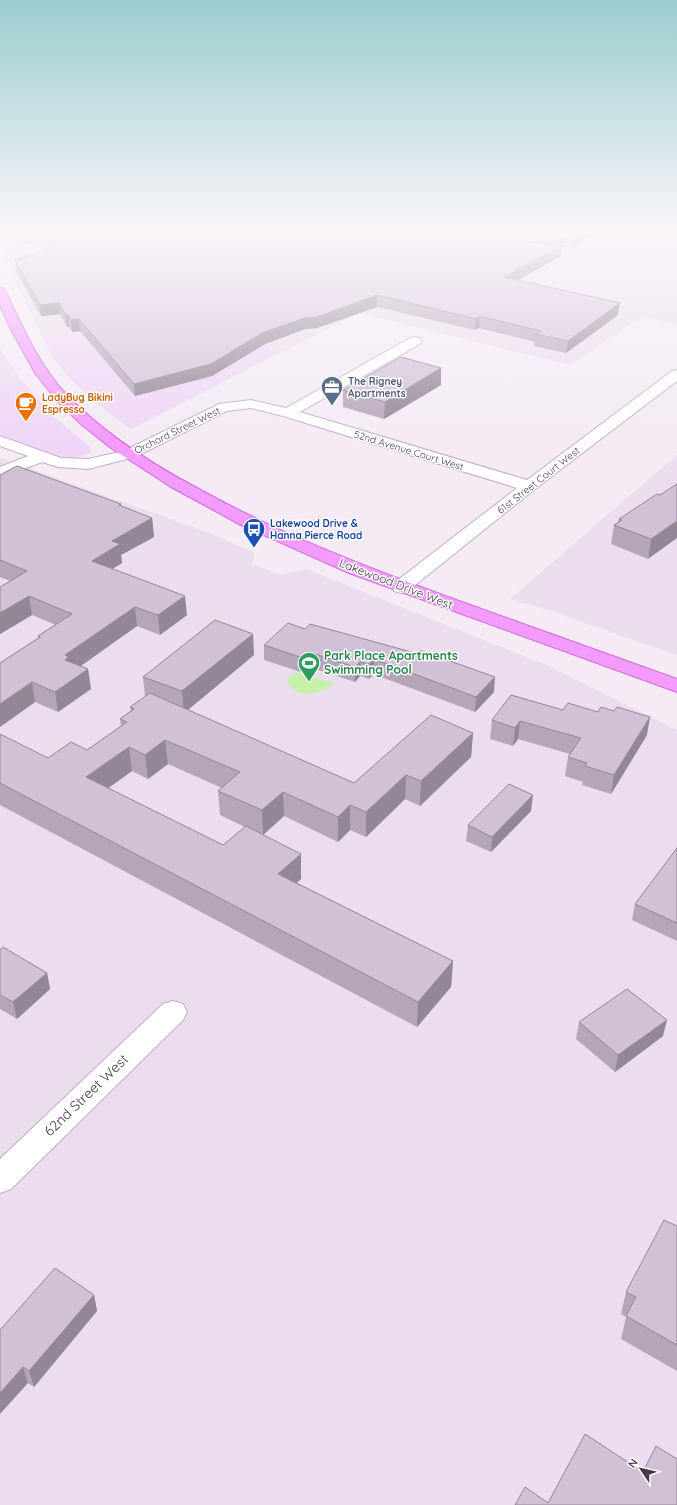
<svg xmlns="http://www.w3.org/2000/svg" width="677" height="1505" font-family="Quicksand,sans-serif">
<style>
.residential{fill:#ebdded}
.commercial{fill:#efd6f6}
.water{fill:#c6f1a8}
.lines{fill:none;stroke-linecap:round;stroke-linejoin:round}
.minor-casing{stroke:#c1b0c4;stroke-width:2}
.major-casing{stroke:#d669e5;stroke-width:2}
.minor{fill:#fff;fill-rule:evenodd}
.major{fill:#f49bfe;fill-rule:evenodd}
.wall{fill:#b5a5b9;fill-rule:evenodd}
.shaded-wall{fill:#938696}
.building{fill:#d2c0d7;stroke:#938696}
.labels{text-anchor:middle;stroke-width:3;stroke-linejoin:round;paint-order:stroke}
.far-service-label{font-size:10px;font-weight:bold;fill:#4e5e75;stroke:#fff;text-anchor:start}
.far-food-label{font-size:10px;font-weight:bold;fill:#c56008;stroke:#fff;text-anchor:start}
.far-street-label{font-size:10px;fill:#46384a;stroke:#fff}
.far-transit-label{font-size:10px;font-weight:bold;fill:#164399;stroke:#fff;text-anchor:start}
.street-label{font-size:12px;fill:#46384a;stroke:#fff}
.leisure-label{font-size:12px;font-weight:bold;fill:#27864d;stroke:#fff;text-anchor:start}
.near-street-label{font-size:14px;fill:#46384a;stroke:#fff}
</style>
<rect width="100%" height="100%" fill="#f4ebf5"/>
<!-- residential -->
<g class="residential">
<path d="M0,233H677V325L642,317L570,365L359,313L282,352L215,325L170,321L42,337L6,264L0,247Z"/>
<path d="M0,348L20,378L0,388Z"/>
<path d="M677,455V655L548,610L510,599Z"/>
<path d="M0,458L212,534L255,553L252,564L281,575L306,569L549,666L677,730V1505H0Z"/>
</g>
<!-- commercial -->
<g class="commercial">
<path d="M170,321L215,325L282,352L131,429L109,413L74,383L54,360L42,337Z"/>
<path d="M20,378L54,417L90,447L91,452L89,454L74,458H63L0,434V388Z"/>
</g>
<!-- water -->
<path class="water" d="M294,672L310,676L312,680L318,678L334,684C318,694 298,701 287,681Z"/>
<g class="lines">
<!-- minor casing -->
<g class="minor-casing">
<g id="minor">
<path d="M436,233H516L511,236C496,238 446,244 436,233Z"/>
<path d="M415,337L420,338L422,341L420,344L300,412L527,480L672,371L677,370V381L535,489L408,591L401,593L394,591L392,587L394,583L517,488L283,416L251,408L227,411L135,457L88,469L58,467L42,462L0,478V467L28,456L0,446V436L61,458L88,459L124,451L219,404L251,400L286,408L410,338Z"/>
<path d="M173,1001L183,1004L187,1012L183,1020L11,1189L0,1193V1159L163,1004Z"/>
</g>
</g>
<!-- major casing -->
<g class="major-casing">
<path id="major" d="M0,288L4,289L6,292C23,328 39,366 67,395C104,434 150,463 197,488C285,537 379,572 473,606C541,630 609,655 677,679V692L349,573L241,525L171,487L111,448L82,425L56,400L35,373L13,333L0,306Z"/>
</g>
<!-- minor -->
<use href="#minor" class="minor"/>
<!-- major -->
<use href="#major" class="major"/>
</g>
<!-- wall -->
<g class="wall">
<path d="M1,233H460L534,242L545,233H598L573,248L567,247H562L561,256L518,280L618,315L566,353L534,346L535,342L479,328L475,330L377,307L317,328L305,329L265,344L212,376L135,396L80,331L72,332L69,327H67L60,314L41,316L16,271L15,260L48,249L1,238Z"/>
<path d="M666,233H677V238L666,236Z"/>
<path d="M441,368V385L384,419L343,407V390Z"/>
<path d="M0,475L121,504V506L152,518L154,537L121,555L122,563L112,569L187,615L160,635L137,626L80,666L88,669L91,689L58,712L35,702L0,727V663L38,638V636L56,625L32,615L0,634V587L10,581L0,577Z"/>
<path d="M660,495L648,559L611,544L614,525L618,522L619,519Z"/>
<path d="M305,629L415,653L494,692L475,712L373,674L369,679L360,676L355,682L309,667L304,673L264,660V645Z"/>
<path d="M254,655L188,710L354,783L473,733L471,757L420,806L405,799L366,837L350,830L338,842L284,816L263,835L301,854V879L297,883L453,961L451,987L417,1027L0,805V734L48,758L87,750L121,726L120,719L131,711L130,707L145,697L143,677ZM168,764L222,788L218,791L220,815L245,827L223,845L108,788L132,771L148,779Z"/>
<path d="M511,695L647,735L611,794L582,785L583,782L565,776L568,757L570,754L518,739L513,746L490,739L492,720Z"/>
<path d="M531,811L491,852L466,841L468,825Z"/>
<path d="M677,845V941L632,920L635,904L676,850Z"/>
<path d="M0,950L47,973L50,989L17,1019L0,1009Z"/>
<path d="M579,1022L663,1036L615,1072L576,1039Z"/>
<path d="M677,1226V1371L621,1339L626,1317L621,1314L626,1292Z"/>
<path d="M94,1295L97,1311L34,1387L28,1383L0,1330Z"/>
</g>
<!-- shaded-wall -->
<g class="shaded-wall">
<path d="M584,233H598L573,248L574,239Z"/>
<path d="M568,238L567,247H562L561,256L504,288V277L533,251L534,242Z"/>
<path d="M377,295V307L317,328L305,329L265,344L212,376L135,396L134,384L264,332L305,318Z"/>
<path d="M59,303L60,314L41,316L40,305Z"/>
<path d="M620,303L618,315L566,353L568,341Z"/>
<path d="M66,315H68L69,327H67Z"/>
<path d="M479,316V328L475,330L476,319Z"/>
<path d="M79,319L80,331L72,332L71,320Z"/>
<path d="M441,368V385L384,419L385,402Z"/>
<path d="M152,518L154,537L121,555L122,563L94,580L92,561L112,541Z"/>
<path d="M677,521V538L648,559L651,539Z"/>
<path d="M29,596L32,615L0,634V613Z"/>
<path d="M185,596L187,615L160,635L158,615Z"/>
<path d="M135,607L137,626L71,673L65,660V655Z"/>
<path d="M253,634L254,655L184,713L182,691Z"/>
<path d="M309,652V667L304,673L303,658Z"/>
<path d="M374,659L373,674L369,679V664Z"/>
<path d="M360,662V676L355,682V667Z"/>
<path d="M88,669L91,689L58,712L55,692Z"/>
<path d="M495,677L494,692L475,712L476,697Z"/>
<path d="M32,682L35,702L0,727V704Z"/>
<path d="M650,717L647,735L611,794L614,775Z"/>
<path d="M520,721L518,739L513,746L515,728Z"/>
<path d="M473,733L471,757L420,806L421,781Z"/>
<path d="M165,740L168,764L148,779L145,755Z"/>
<path d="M129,747L132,771L89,802L86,777Z"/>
<path d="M406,775L405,799L366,837V812Z"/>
<path d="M283,792L284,816L263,835L262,810Z"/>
<path d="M533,795L531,811L491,852L492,837Z"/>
<path d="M350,805V830L338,842V817Z"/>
<path d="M301,854V879L279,899L278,874Z"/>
<path d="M453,961L451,987L417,1027L418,1002Z"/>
<path d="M47,973L50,989L17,1019L13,1002Z"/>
<path d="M667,1020L663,1036L615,1072L618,1055Z"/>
<path d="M94,1295L97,1311L34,1387L29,1371Z"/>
<path d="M23,1367L28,1383L0,1414V1393Z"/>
</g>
<!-- building -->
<g class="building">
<path d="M25,233H460L562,246L504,277L620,303L568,341L535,334L541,331L479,316L476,319L377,295L317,317L305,318L264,332L211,364L134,384L79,319L71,320L68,315H66L59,303L40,305L15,260L66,243Z"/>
<path d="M545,233H584L574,239L568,238L534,242Z"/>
<path d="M401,357L441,368L385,402L343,390Z"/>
<path d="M17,466L121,504L119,505L152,518L112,541L120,544L92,561L185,596L158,615L135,607L65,655L69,657L65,660L88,669L55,692L32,682L0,704V663L40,637L38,636L72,614L29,596L0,613V587L27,571L0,560V475Z"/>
<path d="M677,484V521L651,539L614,525L622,520L619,519L657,494L660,495Z"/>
<path d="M215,620L253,634L182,691L143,677Z"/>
<path d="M288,623L305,629L310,624L415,653L419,650L495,677L476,697L374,659L369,664L360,662L355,667L309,652L303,658L264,645Z"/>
<path d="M150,693L354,783L431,715L473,733L421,781L406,775L366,812L350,805L338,817L283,792L262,810L218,791L240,772L165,740L145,755L129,747L86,777L223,845L246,826L301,854L278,874L453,961L418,1002L0,783V734L48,758L71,742L87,750L127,722L120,719L134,709L130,707Z"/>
<path d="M511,695L563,710L568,703L598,712L601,707L614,711L617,707L650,717L614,775L585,766L587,763L568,757L581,738L520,721L515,728L492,720Z"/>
<path d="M509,784L533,795L492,837L468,825Z"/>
<path d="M677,848V923L635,904Z"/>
<path d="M3,947L47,973L13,1002L0,995V950Z"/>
<path d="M627,989L667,1020L618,1055L579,1022Z"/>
<path d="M664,1220L677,1226V1345L626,1316L636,1297L626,1292Z"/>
<path d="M55,1268L94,1295L29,1371L23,1367L0,1393V1330Z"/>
<path d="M585,1434L643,1472L656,1446L677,1459V1505H515L525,1487L548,1503Z"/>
</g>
<!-- sky -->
<linearGradient id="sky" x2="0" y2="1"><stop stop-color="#9accce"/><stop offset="0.52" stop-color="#faf6fa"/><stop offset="1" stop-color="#faf6fa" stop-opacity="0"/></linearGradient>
<rect width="677" height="444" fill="url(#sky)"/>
<!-- icons -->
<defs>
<g id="office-pin" transform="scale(1.15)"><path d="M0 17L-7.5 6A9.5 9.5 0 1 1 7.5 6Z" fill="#5c6f8a" stroke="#fff"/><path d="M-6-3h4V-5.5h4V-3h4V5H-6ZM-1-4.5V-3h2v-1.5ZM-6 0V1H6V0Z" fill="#fff"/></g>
<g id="cafe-pin" transform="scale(1.15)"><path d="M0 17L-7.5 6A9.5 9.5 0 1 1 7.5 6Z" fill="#e8710a" stroke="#fff"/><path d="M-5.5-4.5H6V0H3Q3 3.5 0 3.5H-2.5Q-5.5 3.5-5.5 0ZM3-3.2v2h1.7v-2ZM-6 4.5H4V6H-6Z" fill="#fff"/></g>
<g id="bus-pin" transform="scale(1.15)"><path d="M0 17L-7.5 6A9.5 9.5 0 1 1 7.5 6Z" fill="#1a4fb4" stroke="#fff"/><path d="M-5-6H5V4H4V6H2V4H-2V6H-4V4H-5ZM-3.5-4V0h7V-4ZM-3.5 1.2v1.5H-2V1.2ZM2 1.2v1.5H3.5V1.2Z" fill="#fff"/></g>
<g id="stadium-pin" transform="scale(1.15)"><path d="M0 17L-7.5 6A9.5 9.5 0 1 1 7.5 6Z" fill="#2e9e5b" stroke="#fff"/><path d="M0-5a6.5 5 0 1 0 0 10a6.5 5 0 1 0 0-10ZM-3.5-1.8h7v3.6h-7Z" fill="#fff"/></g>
</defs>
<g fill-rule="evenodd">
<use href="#office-pin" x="332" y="387"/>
<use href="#cafe-pin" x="26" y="403"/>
<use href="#bus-pin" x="254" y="529"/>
<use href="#stadium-pin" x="309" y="663"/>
</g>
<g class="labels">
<!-- far-service labels -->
<g class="far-service-label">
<text x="348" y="385">The Rigney<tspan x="348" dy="12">Apartments</tspan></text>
</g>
<!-- far-food labels -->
<g class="far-food-label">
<text x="42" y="401">LadyBug Bikini<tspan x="42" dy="12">Espresso</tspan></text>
</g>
<!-- far-street labels -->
<g class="far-street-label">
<text transform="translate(177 430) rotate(-26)" y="4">Orchard Street West</text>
<text transform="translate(409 450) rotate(17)" y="4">52nd Avenue Court West</text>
<text transform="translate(538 480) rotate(-38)" y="4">61st Street Court West</text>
</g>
<!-- far-transit labels -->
<g class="far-transit-label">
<text x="270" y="527">Lakewood Drive &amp;<tspan x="270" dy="12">Hanna Pierce Road</tspan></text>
</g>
<!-- street labels -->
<g class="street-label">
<text transform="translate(396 584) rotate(21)" y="4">Lakewood Drive West</text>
</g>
<!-- leisure labels -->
<g class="leisure-label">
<text x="324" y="660">Park Place Apartments<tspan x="324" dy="14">Swimming Pool</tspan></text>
</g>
<!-- near-street labels -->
<g class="near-street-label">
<text transform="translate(86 1095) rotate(-44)" y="5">62nd Street West</text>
</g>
</g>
<!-- north arrow -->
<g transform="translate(641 1469) rotate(305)" stroke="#ffffff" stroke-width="3" paint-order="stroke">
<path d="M0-3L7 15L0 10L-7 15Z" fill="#46384a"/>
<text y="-6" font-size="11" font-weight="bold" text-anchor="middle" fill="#46384a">N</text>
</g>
</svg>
